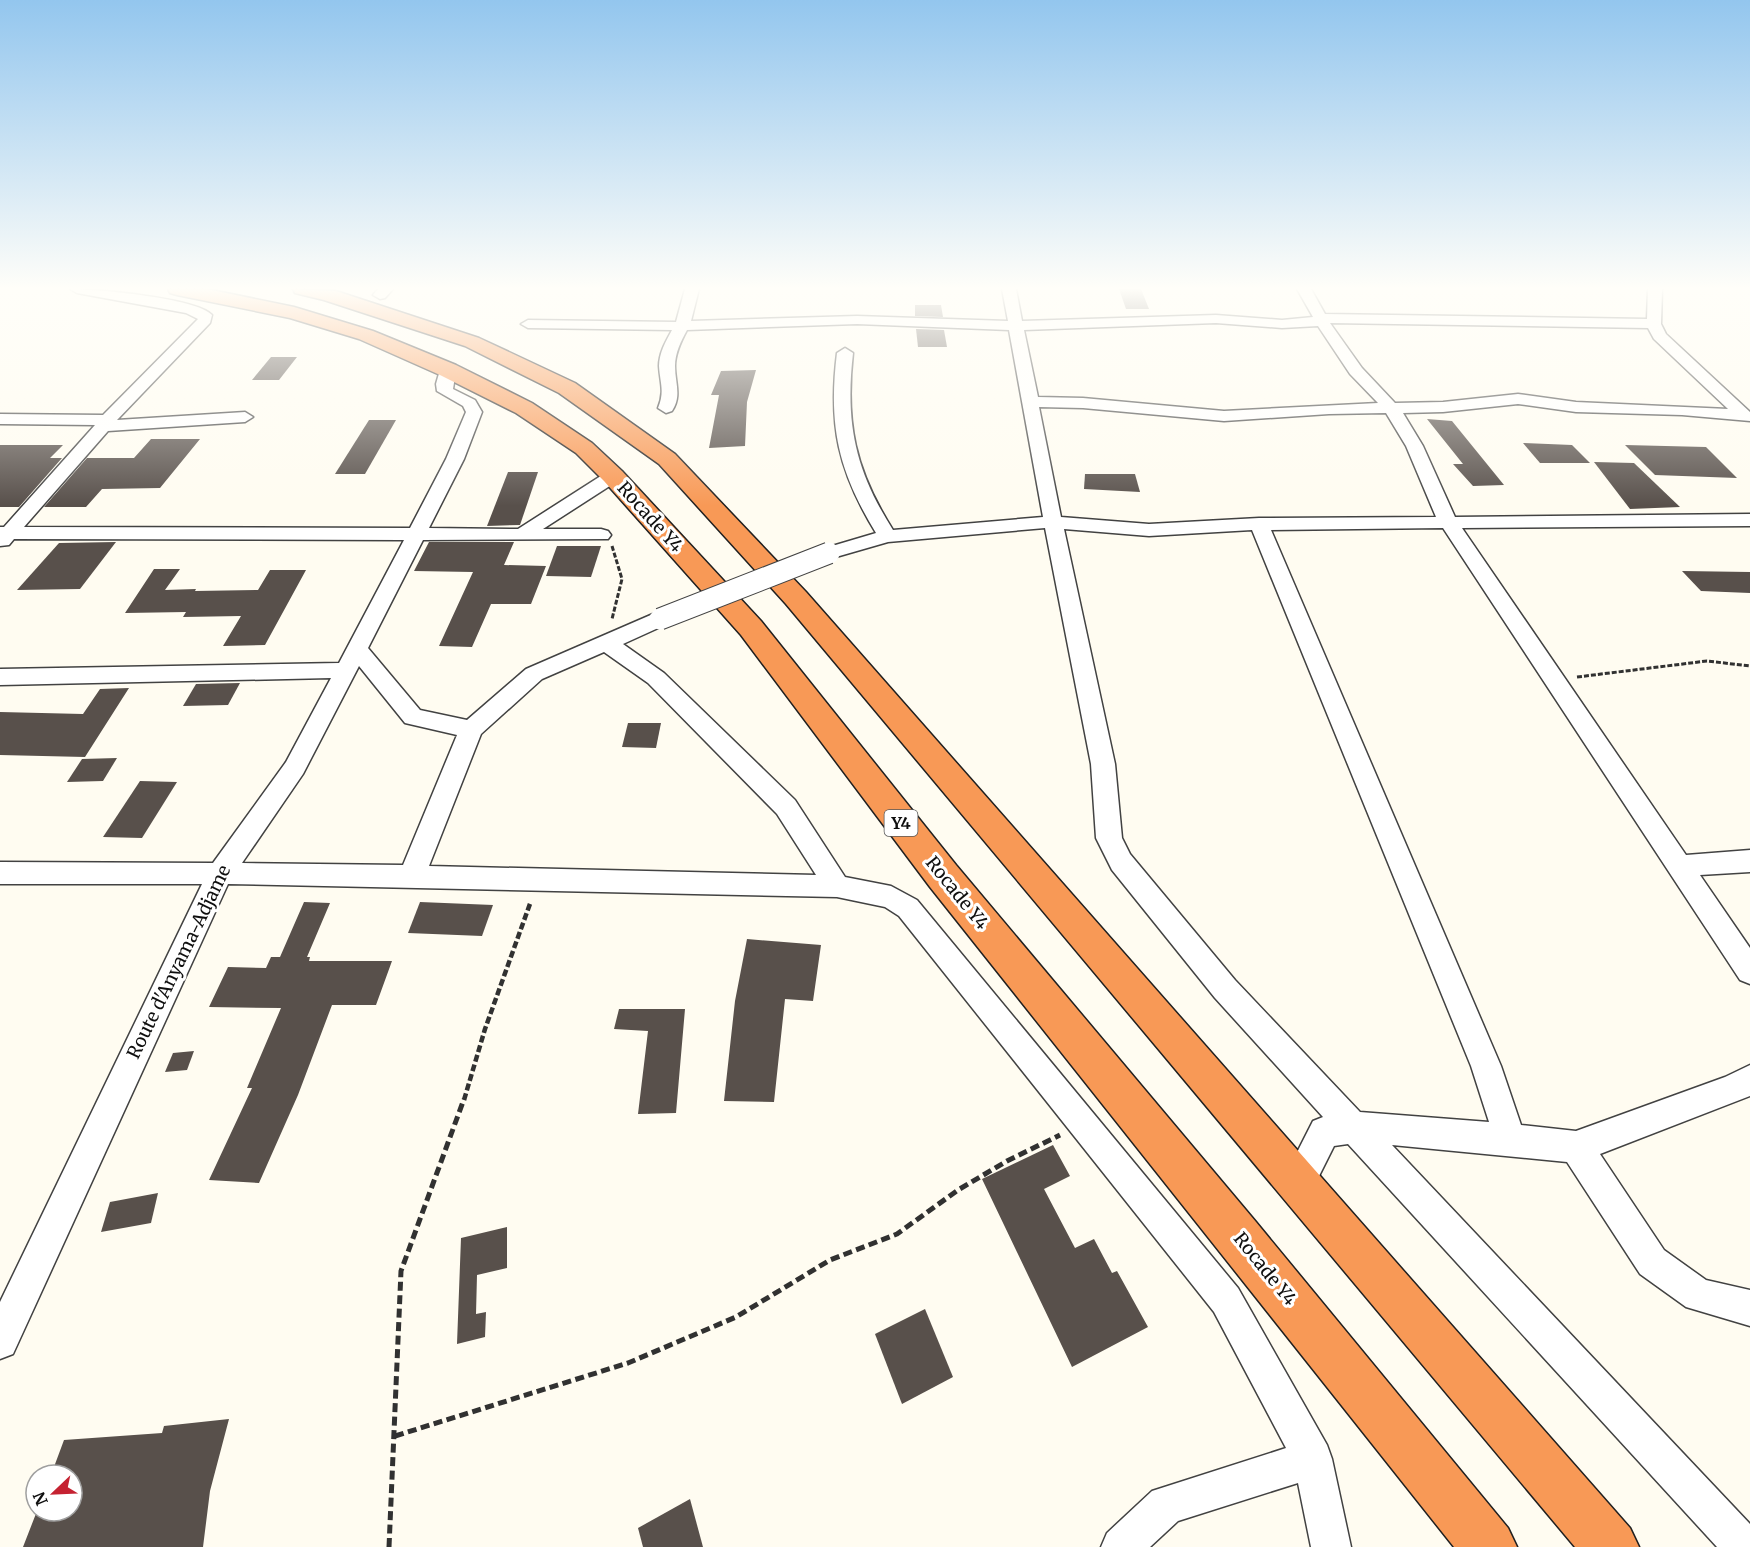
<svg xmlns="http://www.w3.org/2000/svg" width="1750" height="1547" font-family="Merriweather,serif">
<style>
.building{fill:#58504b}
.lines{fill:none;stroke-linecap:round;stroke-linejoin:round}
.minor-casing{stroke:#424242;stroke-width:3}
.highway-casing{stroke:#202020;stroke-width:3}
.path-far2{stroke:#313131;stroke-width:3;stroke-dasharray:5 2;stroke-linecap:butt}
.path-far1{stroke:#313131;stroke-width:4.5;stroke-dasharray:7 3;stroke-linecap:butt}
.path{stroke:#313131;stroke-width:5;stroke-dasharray:9 4.5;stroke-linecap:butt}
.minor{fill:#fff;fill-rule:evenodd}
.highway{fill:#f89956;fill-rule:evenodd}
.minor-bridge-casing{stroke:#424242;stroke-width:23;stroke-linecap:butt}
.minor-bridge{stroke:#fff;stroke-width:21}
.labels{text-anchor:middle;stroke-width:6;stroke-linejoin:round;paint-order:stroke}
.shield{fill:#fff;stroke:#575757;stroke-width:1.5}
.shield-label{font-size:16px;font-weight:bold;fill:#0f0f0f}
.street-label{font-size:18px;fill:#0f0f0f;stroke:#fff}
</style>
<rect width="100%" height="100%" fill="#fffcf1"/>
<!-- building -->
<g class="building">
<path d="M1119,289H1141L1149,309H1126Z"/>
<path d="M915,305H941L943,317L915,316Z"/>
<path d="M916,329L944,330L947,347H918Z"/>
<path d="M271,357H297L279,380H252Z"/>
<path d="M756,370L747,402L745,446L709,448L719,395H711L721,371Z"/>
<path d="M1427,419L1452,421L1504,485L1473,486L1453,464H1463Z"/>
<path d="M369,420H396L365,474H335Z"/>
<path d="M151,439H200L160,488L102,489L86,507H44L87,458H134Z"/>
<path d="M1523,443L1572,445L1590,463H1540Z"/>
<path d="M0,445H63L50,458H62L19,507H0Z"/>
<path d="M1625,445L1706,447L1737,478L1655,475Z"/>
<path d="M1594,462L1634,463L1680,507L1630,509Z"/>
<path d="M508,472H538L520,525L487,526Z"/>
<path d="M1085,474H1135L1140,492L1084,489Z"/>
<path d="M116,542L80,589L17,590L59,543Z"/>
<path d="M429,542H514L504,565L546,566L531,604H491L472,647L439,646L473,572L414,571Z"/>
<path d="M557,546H601L591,577L546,576Z"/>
<path d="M154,569H180L165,590L196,589L195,591L258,590L270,570H306L265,645L223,646L241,616L183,617L186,612L125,613Z"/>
<path d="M1682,571L1750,572V593L1701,591Z"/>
<path d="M240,683L228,705L183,706L196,684Z"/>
<path d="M129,688L85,757L0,755V712L83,714L100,689Z"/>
<path d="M628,723H661L656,748L622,747Z"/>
<path d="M117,758L103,781L67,782L82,759Z"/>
<path d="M140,781L177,782L142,838L103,837Z"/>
<path d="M304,902L330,903L307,957H310L309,961H392L376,1005H332L298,1095L259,1183L209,1180L252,1088H247L281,1008L209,1007L228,967L266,968L271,957H280Z"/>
<path d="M420,902L493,905L482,936L408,933Z"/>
<path d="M747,939L821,945L813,1001L785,999L774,1102L724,1101L735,1001Z"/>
<path d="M619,1009H685L676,1113L638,1114L648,1031L614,1029Z"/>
<path d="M194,1051L187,1070L165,1072L173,1053Z"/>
<path d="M1053,1145L1070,1176L1044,1189L1075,1248L1094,1239L1112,1273L1117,1271L1148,1327L1072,1367L982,1179Z"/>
<path d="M158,1193L151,1223L101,1232L110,1202Z"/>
<path d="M507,1227V1268L477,1275L476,1314L486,1312L485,1337L457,1344L461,1238Z"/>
<path d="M925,1309L953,1377L902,1404L875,1334Z"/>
<path d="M229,1419L210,1491L203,1547H23L37,1511H72V1475H51L64,1440L162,1433L164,1426Z"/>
<path d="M690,1499L703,1547H643L638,1528Z"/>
</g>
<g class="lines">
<!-- minor casing -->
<g class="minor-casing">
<g id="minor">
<path d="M70,289C95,289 197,298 212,315L210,323L117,420L245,412L253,417L245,422L108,431L24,527L410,528L446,459L466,412L463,406L437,391L436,384L440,370L448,365L456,370L453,389L475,400L482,412L464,459L429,528L518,529L607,472H619L622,476L619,480L543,529H601L608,531L611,535L608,539L423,540L368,648L420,710L467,720L526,669L653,614L660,612L667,614L670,619L667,624L623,644L664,673L795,800L845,877L891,886L917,900L1238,1288L1327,1445L1332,1459L1351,1547H1311L1298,1483L1178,1521L1150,1547H1101L1107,1533L1152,1491L1286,1448L1214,1312L899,916L885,907L837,897L228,884L13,1354L0,1359V1302L202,884H0V862L213,863L286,762L331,678L0,685V669L339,663L404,540L14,539L9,545L0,546V527H4L95,425L0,424V414L103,415L198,319L186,313L77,293ZM604,652L648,683L777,814L816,875L429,866L481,734L542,679ZM359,666L405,723L457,735L403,865L242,863L303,774Z"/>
<path d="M378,289H393L385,298L380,299L373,295Z"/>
<path d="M685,289H699L691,321L857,316L1008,321L1002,289H1016L1022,321L1216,315L1282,320L1313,317L1297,289H1311L1325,314L1647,319L1648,289H1662L1661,324L1666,334L1750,412V421L1682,415L1576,412L1518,404L1443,412L1403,413L1423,446L1455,517L1750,514V526L1462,528L1686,855L1750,850V872L1700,875L1750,948V984L1740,980L1443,528L1271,530L1501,1066L1521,1125L1576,1131L1725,1077L1750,1065V1096L1600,1154L1664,1250L1706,1280L1750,1290V1326L1686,1307L1640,1274L1567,1162L1392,1145L1750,1524V1547H1717L1348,1144L1334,1146L1309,1196L1297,1200L1285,1196L1281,1184L1313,1121L1323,1117L1215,998L1112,870L1096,838L1091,764L1045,528L888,542L829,559L822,557L819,553L822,549L876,533C838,471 828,425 837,353L845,348L853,353C845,423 855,470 893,530L1043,517L1009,330L857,324L687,330C681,341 675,353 675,366C675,383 682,396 672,411L666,413L658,408C665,391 660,383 659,366C659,353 666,341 672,330L528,328L521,324L528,320L676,322ZM1216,323L1282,328L1318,326L1350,374L1378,403L1224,411L1083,398L1038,397L1024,330ZM1330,323L1648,328L1654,339L1728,409L1576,402L1518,394L1443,402L1395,403L1362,368ZM1039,407L1083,408L1224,421L1329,414L1386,413L1406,446L1436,517L1259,518L1149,524L1061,517ZM1064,529L1149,536L1252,530L1471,1066L1489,1122L1360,1112L1235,980L1130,854L1122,838L1115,764Z"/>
</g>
</g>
<!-- highway casing -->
<g class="highway-casing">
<g id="highway">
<path d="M168,289H207L294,307L373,331L456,365L532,403L592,443L622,471L761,621L956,865L1256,1222L1508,1528L1517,1547H1454L930,887L741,635L604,481L576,453L516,413L440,375L359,339L290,318L177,295L170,293Z"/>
<path d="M293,289L336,291L479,338L575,383L675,454L806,592L1630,1528L1639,1547H1575L786,604L659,464L559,393L465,346L324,300L295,293Z"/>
</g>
</g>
<!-- path-far2 -->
<g class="path-far2">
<path d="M612,546L622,579L612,619"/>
<path d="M1577,677L1707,661L1750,666"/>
</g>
<!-- path-far1 -->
<path class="path-far1" d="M464,1100L485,1029L531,901"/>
<!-- path -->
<g class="path">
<path d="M395,1436L628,1363L736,1317L830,1260L897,1234L958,1190L1007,1161L1060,1135"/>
<path d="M389,1547L401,1271L464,1099"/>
</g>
<!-- minor -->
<use href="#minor" class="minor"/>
<!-- highway -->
<use href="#highway" class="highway"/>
<!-- minor-bridge casing -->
<g class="minor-bridge-casing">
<path id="minor-bridge" d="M660,619L829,553"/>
</g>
<!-- minor-bridge -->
<use href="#minor-bridge" class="minor-bridge"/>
</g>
<!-- sky -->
<linearGradient id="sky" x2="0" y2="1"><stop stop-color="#93c6ee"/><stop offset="0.57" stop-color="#fffef9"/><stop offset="1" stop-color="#fffef9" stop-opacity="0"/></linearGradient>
<rect width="1750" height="506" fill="url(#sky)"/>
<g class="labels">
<!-- shield labels -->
<rect class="shield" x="884.5" y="810" width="33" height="26" rx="4.5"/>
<g class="shield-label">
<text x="901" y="829">Y4</text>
</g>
<!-- street labels -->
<g class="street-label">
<text transform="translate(650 517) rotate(48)" y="6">Rocade Y4</text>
<text transform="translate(957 893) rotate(51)" y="6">Rocade Y4</text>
<text transform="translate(179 962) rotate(-64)" y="6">Route d'Anyama-Adjame</text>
<text transform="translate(1265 1269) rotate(51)" y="6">Rocade Y4</text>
</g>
</g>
<!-- north arrow -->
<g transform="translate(54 1493) rotate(247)"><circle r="28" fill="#ffffff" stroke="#9f9f9f" stroke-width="1.5"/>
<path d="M0-4.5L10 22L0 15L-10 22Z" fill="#c52231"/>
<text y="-9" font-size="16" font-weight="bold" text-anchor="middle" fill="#0f0f0f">N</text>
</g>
</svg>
